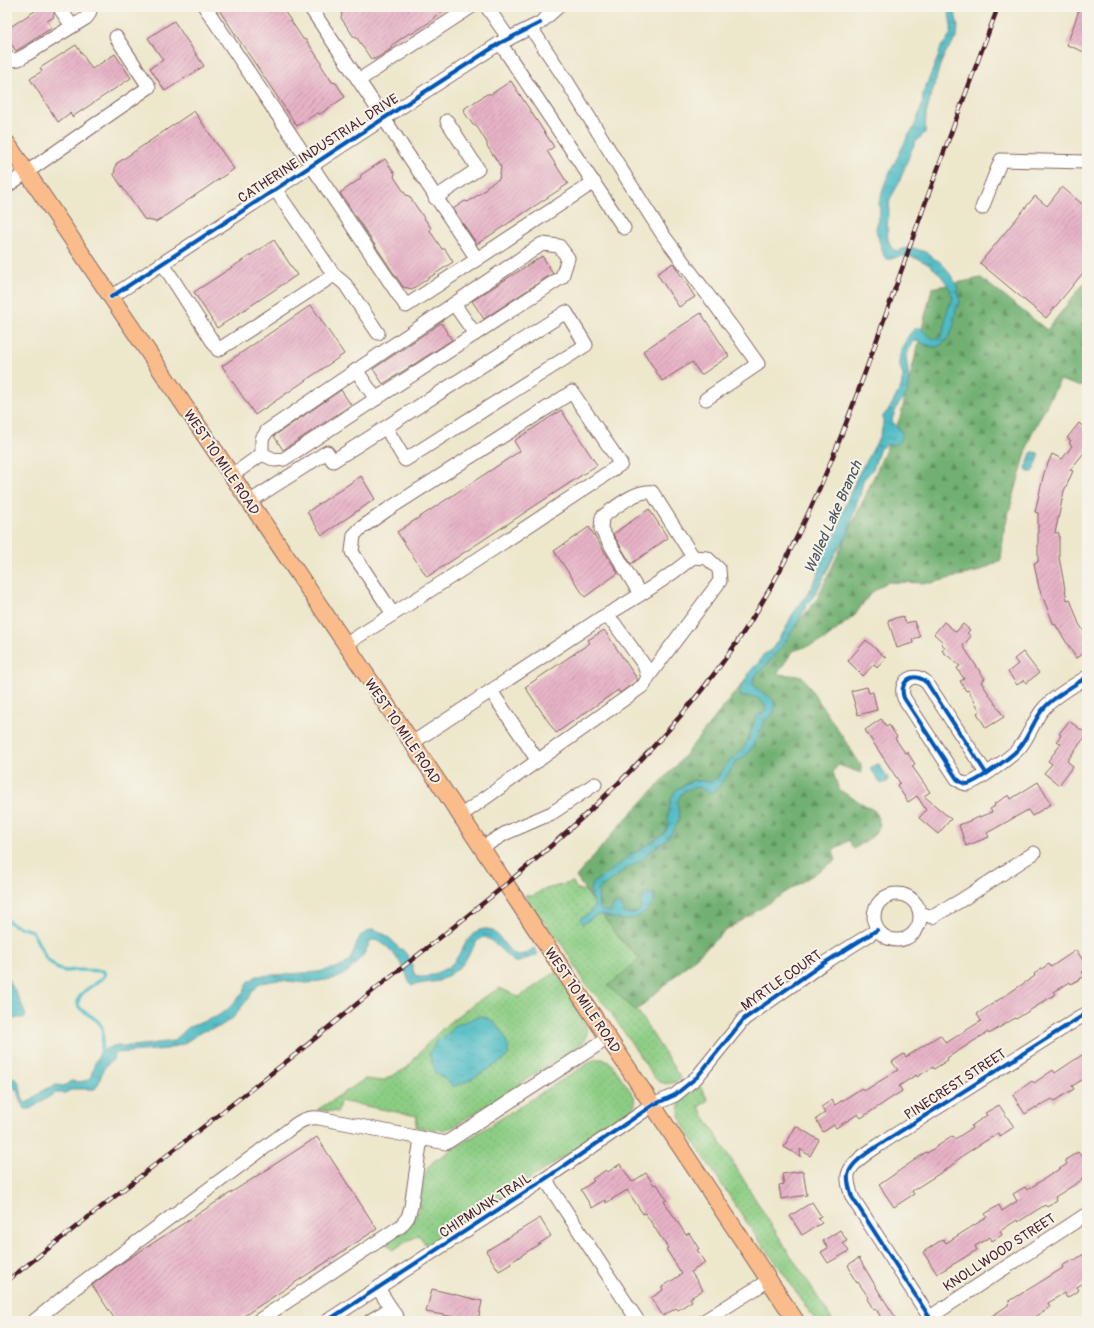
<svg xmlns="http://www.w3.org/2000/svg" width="1094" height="1328" font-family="Pangolin,sans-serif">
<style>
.grass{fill:url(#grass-dots);stroke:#6b7658}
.forest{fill:url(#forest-firs);stroke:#5e684e}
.water{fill:url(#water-ripples);stroke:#4c6e78}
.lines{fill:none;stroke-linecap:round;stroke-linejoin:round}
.stream{stroke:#4ebcc5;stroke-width:3.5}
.building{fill:url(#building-hatch)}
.minor-casing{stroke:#836563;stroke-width:15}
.major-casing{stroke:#836563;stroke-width:18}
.minor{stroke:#fff;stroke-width:13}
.major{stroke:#fabc8b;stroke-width:16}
.rail-casing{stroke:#4a1f2b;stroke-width:4.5}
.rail{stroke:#f7f3e8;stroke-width:3;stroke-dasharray:9;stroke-linecap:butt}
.cycleway-casing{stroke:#f7f3e8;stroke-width:6}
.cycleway{stroke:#0057b8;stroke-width:4}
.labels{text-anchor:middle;stroke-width:4;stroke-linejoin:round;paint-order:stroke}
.street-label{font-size:14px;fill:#4a1f2b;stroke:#f7f3e8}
.water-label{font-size:15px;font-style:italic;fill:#4b5661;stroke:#f7f3e8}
</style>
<defs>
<pattern id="grass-dots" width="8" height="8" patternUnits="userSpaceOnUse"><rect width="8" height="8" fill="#8ccd84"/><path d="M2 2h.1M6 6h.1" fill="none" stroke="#7ab072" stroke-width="1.8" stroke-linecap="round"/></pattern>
<pattern id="forest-firs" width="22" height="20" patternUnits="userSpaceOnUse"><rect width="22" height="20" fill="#71b072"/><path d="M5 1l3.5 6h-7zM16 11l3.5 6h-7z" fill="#5f8f5e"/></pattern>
<pattern id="water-ripples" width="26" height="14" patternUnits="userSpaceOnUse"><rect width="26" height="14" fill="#4ebcc5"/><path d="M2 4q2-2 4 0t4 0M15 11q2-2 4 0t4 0" fill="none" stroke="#4398a0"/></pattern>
<pattern id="building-hatch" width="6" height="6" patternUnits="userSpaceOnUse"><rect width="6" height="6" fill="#e7b2c7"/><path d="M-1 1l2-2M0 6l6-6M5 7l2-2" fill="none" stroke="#bd90a2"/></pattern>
</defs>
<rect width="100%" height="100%" fill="#f7f3e8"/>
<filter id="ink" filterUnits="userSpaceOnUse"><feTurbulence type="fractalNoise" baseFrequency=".025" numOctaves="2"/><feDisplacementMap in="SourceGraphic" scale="8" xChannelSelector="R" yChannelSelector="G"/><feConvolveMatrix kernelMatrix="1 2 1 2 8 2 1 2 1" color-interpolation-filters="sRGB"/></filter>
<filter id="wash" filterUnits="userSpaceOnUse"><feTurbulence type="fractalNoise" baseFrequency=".012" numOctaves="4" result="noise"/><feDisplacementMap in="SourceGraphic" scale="16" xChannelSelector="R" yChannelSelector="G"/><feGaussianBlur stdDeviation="0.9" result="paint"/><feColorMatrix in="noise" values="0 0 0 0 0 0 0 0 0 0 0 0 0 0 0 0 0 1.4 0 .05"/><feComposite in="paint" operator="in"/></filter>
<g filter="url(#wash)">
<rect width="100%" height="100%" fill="#ede7cc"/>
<!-- grass -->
<g class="grass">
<path d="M573,882C576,888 577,891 585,890L615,933L640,959L609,986L639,1013L681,1079C671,1085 662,1086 654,1077L607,1007L587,986L560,941L534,910L524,895L533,896L542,890Z"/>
<path d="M556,972L571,996L586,1026L587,1033L583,1043L453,1127L443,1130L416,1127L417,1116L340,1101L338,1112L317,1110L365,1079L382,1081L407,1068L426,1045L446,1025L481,999L500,988L519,997Z"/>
<path d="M595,1059H603L611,1063L634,1096L635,1105L630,1113L427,1247L419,1235L392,1250L387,1243L412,1221L418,1210L424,1178L428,1168L434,1161Z"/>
<path d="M699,1084L708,1100L699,1107L770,1223L833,1321H816L775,1261L757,1238L684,1127C674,1101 679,1100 699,1084Z"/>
</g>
<!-- forest -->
<path class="forest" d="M981,278L1047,330L1081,287L1087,282V381L1081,387L1060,380L1031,435L1004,530L1001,560L980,571L931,583L887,582L871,593L854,616L823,641L793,651L777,674L802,676L861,765V773L838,765L833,772L839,790L875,811L880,825L873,836L854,849L849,840L833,851L836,860L724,932L636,1011L608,986L640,959L615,933L576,877L620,825L676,766L732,696L816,601L864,499L900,418L932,288Z"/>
<!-- water -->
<g class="water">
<path d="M953,7H970L966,10L961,9L955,12L958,27L957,37L946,52L940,65L926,114L925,133L916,141L911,151L898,185L890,199L887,227L888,240L892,249L897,251L910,247L928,253L932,258L939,261L946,268L957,285L960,301L959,304L956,309L954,324L951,333L946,341L937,347H932L917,341L912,342L906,357L909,380L907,394L898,405L892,419L894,425C899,429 903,431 902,438L894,445H887L880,448L873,469L863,480L860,496L857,502L848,534L835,554L818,589L810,602L806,606L798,622L781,648L754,678L753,683C758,696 779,692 774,713L765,720L758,737L747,755L737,761L718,788L713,792H707L699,787L688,789L682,793L677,802L679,813V819L674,830L666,840L650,852L639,862L629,867L600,888L598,892L599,907L603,911L610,912L612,910L613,905L617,903L623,907V913L625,914L636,913L641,909V902L644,895L649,893L653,894L655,901C647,913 634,922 619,919C611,918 605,915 597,915L583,924L580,919L590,913L594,906L590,889L593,883L615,868L628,857L664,834L669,824L668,816L671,800L674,793L677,789L693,780L711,782L717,778L730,760L743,749L750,735L756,717L766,711V708C761,696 753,696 742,697L740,694L741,687L752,669L759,662L763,655L772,649L785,630L792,615L809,592L817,576L828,540L838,531L841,516L856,479L863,466L868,459L880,436L883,425V416L890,408L901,387L903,376L899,362L901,349L909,335L915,328H921C940,350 944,336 946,316C947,310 951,303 953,298C946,275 927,258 904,256C897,255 892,261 886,259L884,256L877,234L876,228L880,214L879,203L886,180L909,134L913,129L916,122L922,105L923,93L939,55C940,43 946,44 950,35C953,28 949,19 949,12L950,9Z"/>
<path d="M1033,452L1038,453L1039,457L1033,472H1028L1026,468L1031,453Z"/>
<path d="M879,764L888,778L887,782L881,784L871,769L874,765Z"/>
<path d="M372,929C383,931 393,940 399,949H402C406,953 410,959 412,965C413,968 413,973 416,976C420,978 427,977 431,975C438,972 447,969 452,964C462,954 468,930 485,929C500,927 506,956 520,955C525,954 530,951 534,948L538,954L519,962H514C508,957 490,937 484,937L477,941L462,965L452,973L439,981L412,985C406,981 408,974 404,969C398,959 385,940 373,940L370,942L364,954L350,970L338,978L307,983L279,980L260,983L253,991L250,996L233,1018L219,1027L203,1031L183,1044L167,1049L117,1053L114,1056L113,1060C97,1071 105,1076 95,1089H73L65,1093H55L30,1109H25C19,1102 20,1088 10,1086L7,1087V1076C26,1079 17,1091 25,1103L28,1102L45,1089L57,1085L64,1086L71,1081C77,1082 84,1082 90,1079L95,1063L100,1053L106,1049L113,1046H135L173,1041L189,1027L216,1017L228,1009L244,992L248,982L257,976L318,972L343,966L350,960L360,936Z"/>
<path d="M7,976L22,1005L26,1016L24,1018H17L7,1022Z"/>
<path d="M481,1016C496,1018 511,1041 508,1055C502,1063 461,1086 452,1087L441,1076L434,1072L435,1070L431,1061L429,1053L436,1042L451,1031L453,1026C464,1023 472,1018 481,1016Z"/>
</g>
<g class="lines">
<!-- stream -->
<path class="stream" d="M7,920L13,925L32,931L46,958L58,969L65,971L78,970L103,971L105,974L103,978C96,984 86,988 81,995C69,1011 95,1014 100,1024C105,1032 102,1044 101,1053L103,1055"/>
</g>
<g id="blocks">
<!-- building -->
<g class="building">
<path d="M41,7H54V14L53,15L54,17L47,21L52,28L16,51L7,38V29Z"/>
<path d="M217,7H286L285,12L303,39L306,40L321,62V65L332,82L336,83L345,97L320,114L317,113L297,126Z"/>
<path d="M337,7H448L434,17L433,20L411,34L409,33L392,45L391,49L375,59H371L357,38L354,37L341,18L342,14Z"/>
<path d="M1080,7H1087V53L1067,45Z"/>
<path d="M174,21L204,66L165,91L150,68L163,60L148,38Z"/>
<path d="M76,45L92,69L115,54L131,78L72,117L70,113L58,122L30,79L42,71L40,68Z"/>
<path d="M511,81L554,147L547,151L568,184L477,244L453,209L465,201L468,202L485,190L487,186L499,179L501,167L487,146V143L476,125H473L464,112L465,108L487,94H491Z"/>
<path d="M194,111L234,169L156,222L144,219L114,175L116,164Z"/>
<path d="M385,159L395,174L394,177L406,195L409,196L431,228L430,231L442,249H445L453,262L412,289L403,287L340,193L360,179L361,175Z"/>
<path d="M1062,187L1087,208V268L1046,318L980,263L1035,196L1047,206Z"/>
<path d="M274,240L297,275L217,328L194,292Z"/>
<path d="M542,256L553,273L484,319L472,301Z"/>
<path d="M673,263L695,297L679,307L657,274Z"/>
<path d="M311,305L344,354L255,415L222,366Z"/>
<path d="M701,313L729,356L701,375L692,362L662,381L643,351Z"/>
<path d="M441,323L452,340L383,384L373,369Z"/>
<path d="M341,390L351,405L283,450L274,436Z"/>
<path d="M561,410L597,465L427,577L397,532L520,451L514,441Z"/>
<path d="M1079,423L1087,430V449L1070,470L1073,471L1064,491L1055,533H1059V557L1067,600L1070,599L1079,624L1087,636V651L1076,658L1055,624L1054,625L1039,588L1034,563L1038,562V513L1035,512L1044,473L1052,454L1062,459L1072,446L1069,443L1071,441L1067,438Z"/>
<path d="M361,476L375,499L322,535L307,512Z"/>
<path d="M649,509L668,538L631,564L613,534Z"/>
<path d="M589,527L618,573L585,597L554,551Z"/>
<path d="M903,616L906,623L914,621L920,637L912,639L913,643L897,648L888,620Z"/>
<path d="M944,622L956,632L963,624L970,630L967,633L971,636L963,646L985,679L981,682L1004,717L986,728L977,713L980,711L968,690L966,691L960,681L964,679L957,668L960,666L942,651L945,647L941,644L943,642L934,634Z"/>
<path d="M604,630L638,680L620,693L618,690L556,733L525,687L590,643L588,640Z"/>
<path d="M866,640L886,658L877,668L874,664L863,676L848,661Z"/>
<path d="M1023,652L1039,673L1026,683L1024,680L1017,685L1008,672L1018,664L1014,659Z"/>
<path d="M867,687L869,693L873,692L877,710L858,715L851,691Z"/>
<path d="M881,719L887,727L889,725L897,737L895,738L905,753L907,752L915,764L912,766L930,792L924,796L951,819L938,834L919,818L926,810L917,796L908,802L897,785L900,783L865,730Z"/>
<path d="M1069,721L1087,734L1067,761L1073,766L1059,785L1044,773L1052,764L1048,761L1061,744L1057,741L1061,735L1059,734Z"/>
<path d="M1038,782L1051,804L1032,816L1028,810L987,833L989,837L966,846L959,825L992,812L990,809L995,806L994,804L1009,795L1011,799Z"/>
<path d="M1076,950L1087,966V968L1082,972L1085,976L1071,984L1070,982L1054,992L1056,994L1016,1019L1015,1018L989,1034L988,1032L947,1058L948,1060L934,1069L933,1067L917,1077L916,1075L899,1086L902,1091L861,1118L858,1114L836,1128L834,1125L823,1132L816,1119L825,1113L821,1107L832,1100L835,1105L862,1088L864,1091L898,1070L892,1062L904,1054L906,1057L940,1035L946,1043L981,1021L977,1014L1035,976L1034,974L1049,964L1051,967Z"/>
<path d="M1082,1055L1087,1062V1077L1072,1086L1074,1089L1054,1101L1052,1099L1036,1108V1107L1025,1114L1013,1095L1032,1081L1034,1083L1053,1070L1055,1073Z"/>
<path d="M999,1105L1014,1127L1000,1136L998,1133L965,1154L955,1162L956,1163L912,1191L914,1194L894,1207L879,1185L926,1152L927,1153L953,1136L955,1139L972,1128L971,1126L987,1115L985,1113Z"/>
<path d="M796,1126L819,1140L810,1156L800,1149L801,1157L784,1147Z"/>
<path d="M317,1137L377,1229L236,1321H116L92,1285L119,1265Z"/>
<path d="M1078,1152L1081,1156L1087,1152V1176L1081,1179L1082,1180L1055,1197L1057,1201L1047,1207L1045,1205L1018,1222L1017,1220L1000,1231L1002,1235L992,1241L990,1237L975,1246L977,1250L937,1274L923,1252L943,1239L946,1243L987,1217L985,1214L999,1205L1002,1211L1017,1201L1013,1194L1025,1187L1027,1190L1067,1164L1065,1160Z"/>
<path d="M620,1164L632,1182L646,1173L654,1185L657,1184L667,1200L664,1201L686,1235L689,1233L699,1249L697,1250L705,1263L691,1272L703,1290L690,1298L692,1301L678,1310L676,1308L663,1316L651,1298L663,1290L662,1287L682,1274L666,1249L668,1248L660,1236L645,1213L643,1214L627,1190L606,1203L605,1200L592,1208L581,1190L594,1181L592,1179L606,1170L608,1172Z"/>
<path d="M803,1171L807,1195L781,1199L779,1185L784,1184L782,1174Z"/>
<path d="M812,1202L821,1216L818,1218L822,1223L802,1235L790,1216Z"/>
<path d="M540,1218L551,1236L510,1263L511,1264L499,1271L486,1251Z"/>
<path d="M840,1230L847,1241L843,1243L849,1251L828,1263L821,1252L828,1248L823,1241Z"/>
<path d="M1087,1252V1281L1077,1287L1079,1290L1067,1298L1064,1293L1048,1303L1050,1307L1028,1321H984L1010,1304L1008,1302L1063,1268L1062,1266L1072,1260L1073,1261Z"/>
<path d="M859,1258L879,1292L898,1321H883L876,1309L874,1310L867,1299L869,1298L858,1282L857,1283L850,1272L851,1271L848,1265Z"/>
<path d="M432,1289L482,1301L478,1321L426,1312Z"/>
</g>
</g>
</g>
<g filter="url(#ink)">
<use href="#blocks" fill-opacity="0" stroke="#836563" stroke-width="1"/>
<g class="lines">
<!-- minor casing -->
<g class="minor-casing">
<g id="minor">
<path d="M205,7L406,306L594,182"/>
<path d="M310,7L477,259"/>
<path d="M487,7L509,39"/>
<path d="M61,10L72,26"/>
<path d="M531,28L568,83L627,179L663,235L734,330L758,364L706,399"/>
<path d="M500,43L624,228"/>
<path d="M7,58C14,61 18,60 24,56L86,18L89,14L91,7"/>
<path d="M359,80L471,7"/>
<path d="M7,186L149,87L116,37"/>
<path d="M435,198L478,169L447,121"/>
<path d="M982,208L1001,160L1087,162"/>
<path d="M163,264L218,350L334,275L275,189"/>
<path d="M334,275L345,284L378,333"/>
<path d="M111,297L369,128L500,43L540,23L558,7"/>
<path d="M454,304L475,334"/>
<path d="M356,370L376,399"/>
<path d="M231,476L262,454L275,460L284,459L562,277L568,258L559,246L542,244L267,431L262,439V454"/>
<path d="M249,502L327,452L333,461L566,312L586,345L405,460L386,428"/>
<path d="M640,594L601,529L602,517C615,508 635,490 652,492L693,557"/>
<path d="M601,618C633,600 665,580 693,557L707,558L719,569L720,581L648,677"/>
<path d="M346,644C439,586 530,525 621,464L572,392L387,510L361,528L354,535L352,552L393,614"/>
<path d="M491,691L538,761"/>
<path d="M412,743L601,618H607L614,623L644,665L648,677L644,685L460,816"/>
<path d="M986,773L927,683C914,670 898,681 904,698L957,779C960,781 963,784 967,784C976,783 1014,755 1020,747C1030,735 1034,719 1044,708C1056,695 1073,686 1087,677"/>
<path d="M481,848L506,833L552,813L595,784"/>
<circle cx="897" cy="917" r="23"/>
<path d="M921,913L932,917L960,901L1034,853"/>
<path d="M545,1179L638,1321"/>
<path d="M378,1288L399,1321"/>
<path d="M930,1317L1087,1214"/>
<path d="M34,1321L75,1288L287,1131C297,1123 306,1116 319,1118L446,1143L608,1038"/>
<path d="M258,1321L401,1226L408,1217L411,1207L421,1138"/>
<path d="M327,1321L545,1179L653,1105L675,1095L697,1077L744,1019L818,967L877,930"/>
<path d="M370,1321L391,1308"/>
<path d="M704,1321L769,1280"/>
<path d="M932,1321L852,1197C850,1190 847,1183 848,1175C851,1161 874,1149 885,1141L1087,1013"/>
</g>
</g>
<!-- major casing -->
<g class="major-casing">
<path id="major" d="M7,143L401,726L796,1321"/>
</g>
<!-- minor -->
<use href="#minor" class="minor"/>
<!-- major -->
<use href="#major" class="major"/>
<!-- rail casing -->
<g class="rail-casing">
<path id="rail" d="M7,1281C103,1205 200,1130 296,1054C331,1026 364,997 399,970C532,866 668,757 757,611C822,503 861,384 903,266C933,179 966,93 998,7"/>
</g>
<!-- rail -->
<use href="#rail" class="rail"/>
<!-- cycleway casing -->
<g class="cycleway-casing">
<g id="cycleway">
<path d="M111,297L369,128L500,43L540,23"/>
<path d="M986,773L927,683C914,670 898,681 904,698L957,779C960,781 963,784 967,784C976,783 1014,755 1020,747C1030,735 1034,719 1044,708C1056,695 1073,686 1087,677"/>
<path d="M327,1321L545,1179L653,1105L675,1095L697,1077L744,1019L818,967L877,930"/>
<path d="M932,1321L852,1197C850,1190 847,1183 848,1175C851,1161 874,1149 885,1141L1087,1013"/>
</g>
</g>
<!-- cycleway -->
<use href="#cycleway" class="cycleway"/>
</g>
</g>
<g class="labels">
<!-- street labels -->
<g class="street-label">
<text transform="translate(318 148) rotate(-33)" y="5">CATHERINE INDUSTRIAL DRIVE</text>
<text transform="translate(222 462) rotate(56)" y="5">WEST 10 MILE ROAD</text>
<text transform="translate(403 731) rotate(56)" y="5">WEST 10 MILE ROAD</text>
<text transform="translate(781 980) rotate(-35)" y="5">MYRTLE COURT</text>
<text transform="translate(583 1000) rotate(56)" y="5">WEST 10 MILE ROAD</text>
<text transform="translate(955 1084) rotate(-33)" y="5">PINECREST STREET</text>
<text transform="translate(485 1205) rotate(-33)" y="5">CHIPMUNK TRAIL</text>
<text transform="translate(999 1252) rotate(-33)" y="5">KNOLLWOOD STREET</text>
</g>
<!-- water labels -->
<g class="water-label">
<text transform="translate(833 517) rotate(-66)" y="5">Walled Lake Branch</text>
</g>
</g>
<!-- margin -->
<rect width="1094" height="1328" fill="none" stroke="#f7f3e8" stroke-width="24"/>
</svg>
